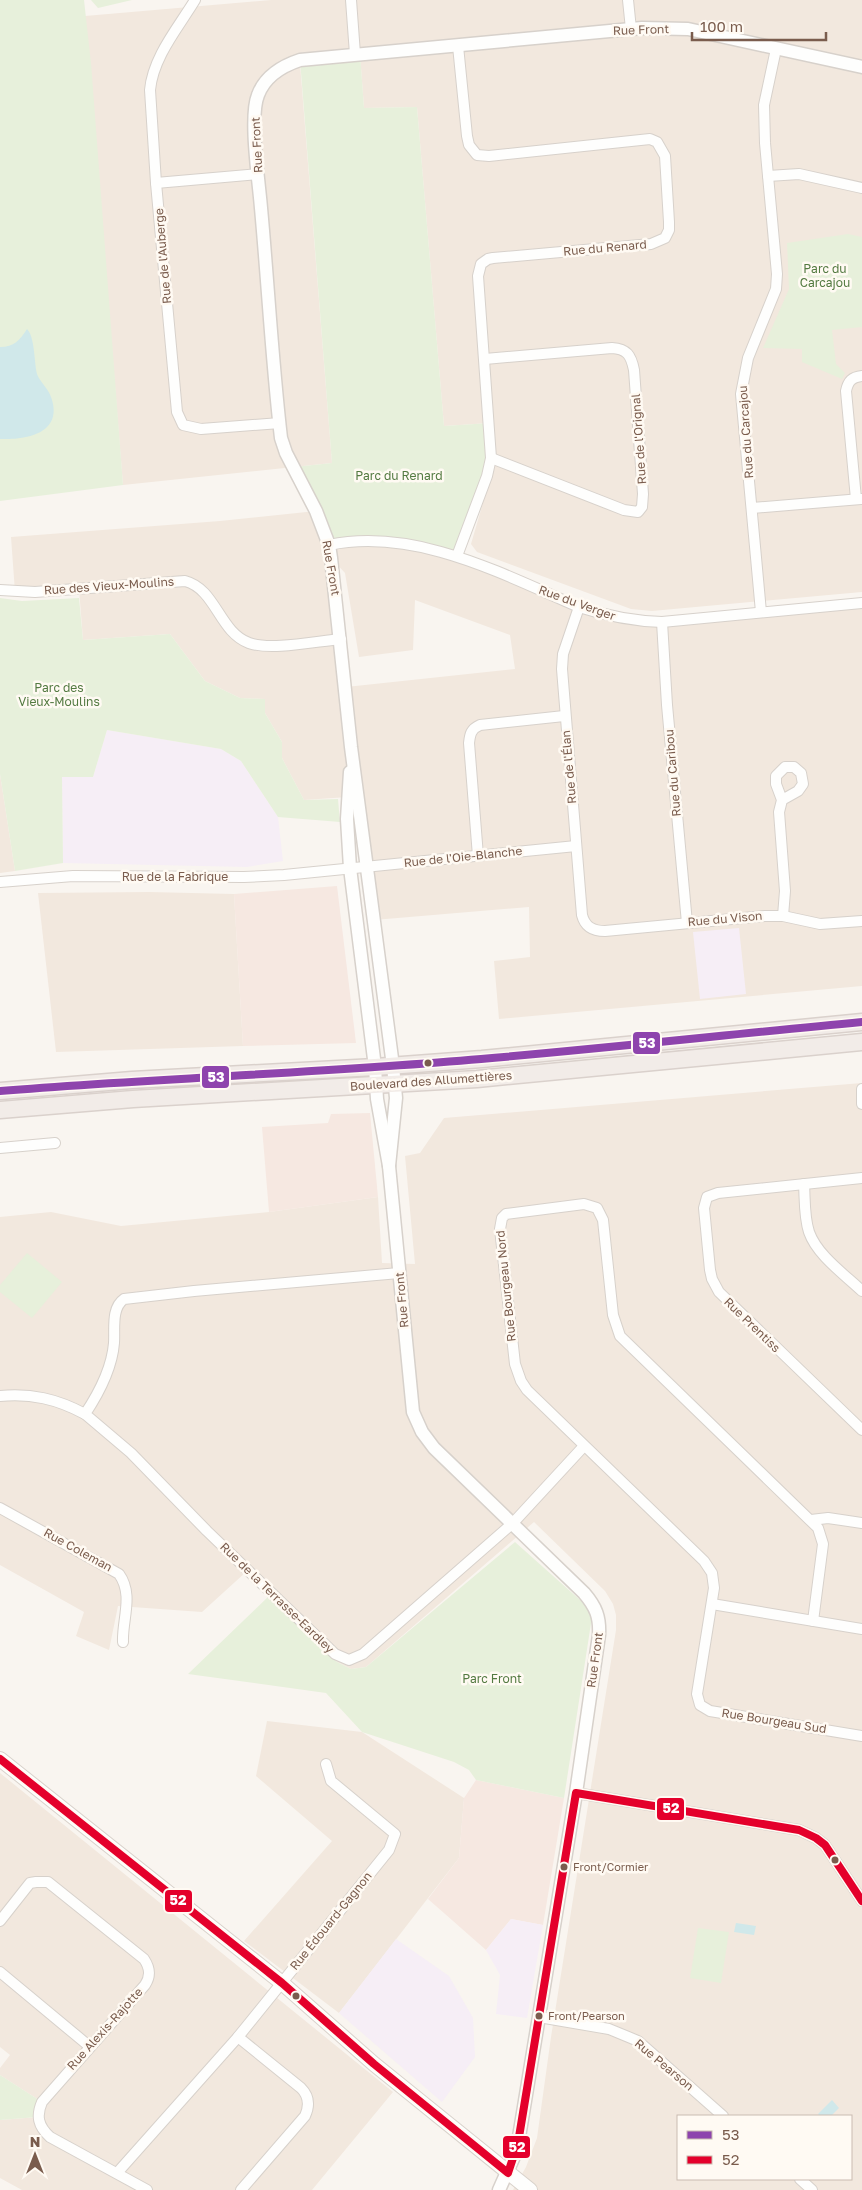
<svg xmlns="http://www.w3.org/2000/svg" width="862" height="2190" font-family="'Golos Text',sans-serif">
<style>
.residential{fill:#f2e8de;fill-rule:evenodd}
.commercial{fill:#f6e8e1}
.education{fill:#f6eef6}
.green{fill:#e7f0db}
.water{fill:#d0e8ea}
.lines{fill:none;stroke-linecap:round;stroke-linejoin:round}
.minor-casing{stroke:#d7d1cb;stroke-width:12}
.tertiary-casing{stroke:#d7d1cb;stroke-width:15}
.secondary-casing{stroke:#d9d2cb;stroke-width:16}
.trunk-casing{stroke:#dad1cc;stroke-width:19}
.minor{stroke:#fefefd;stroke-width:10}
.tertiary{stroke:#fefefd;stroke-width:12}
.secondary{stroke:#fefefd;stroke-width:14}
.trunk{stroke:#f2ece8;stroke-width:16}
.bus-1-casing{stroke:#fffaf3;stroke-width:11}
.bus-2-casing{stroke:#fffaf3;stroke-width:11}
.bus-1{stroke:#8e44ad;stroke-width:8}
.bus-2{stroke:#e4002b;stroke-width:8}
.bus-dot{fill:#7a5c4d;stroke:#fffaf3;stroke-width:2}
.labels{text-anchor:middle;stroke-width:5;stroke-linejoin:round;paint-order:stroke}
.bus-label{font-size:11px;fill:#7a5c4d;stroke:#fffaf3;text-anchor:start}
.street-label{font-size:12px;fill:#7a5c4d;stroke:#fffaf3}
.park-label{font-size:12px;fill:#537a41;stroke:#fffaf3}
.line-badge{stroke:#fffaf3;stroke-width:2}
.badge-label{font-size:14px;text-anchor:middle;font-weight:bold;fill:#fff}
</style>
<rect width="100%" height="100%" fill="#f9f5f0"/>
<!-- residential -->
<g class="residential">
<path d="M271,0H862V592L652,611L631,609L477,552L471,544L492,472L490,423L444,426L417,107L364,108L360,54L300,64L332,463L123,485L85,16Z"/>
<path d="M316,511L629,620L862,603V986L499,1019L494,961L530,957L529,907L374,920L360,814L348,797L304,800L282,758V742L265,713V699L240,698L205,681L170,634L83,640L79,589L15,592L11,537L220,521ZM332,559L345,573L359,657L413,650L415,600L510,635L515,669L346,687Z"/>
<path d="M0,774L15,871L0,873Z"/>
<path d="M149,892L234,894L243,1046L56,1052L38,893Z"/>
<path d="M862,1083V2190H513L526,2167L537,2138L551,2037L616,1630V1615L613,1604L605,1591L534,1522L366,1667L351,1669L337,1662L246,1572L202,1612L118,1606L109,1650L76,1636L84,1612L0,1565V1217L51,1212L121,1226L269,1212L378,1197L382,1263L415,1264L405,1156L420,1153L444,1118ZM678,2116H851V2179H678Z"/>
<path d="M267,1721L362,1732L464,1798L459,1858L339,2013L244,1941L332,1841L256,1776Z"/>
<path d="M0,1773L393,2092L312,2190H22L0,2178V2120L38,2117L42,2102L0,2075V2068L10,2055L0,2047Z"/>
</g>
<!-- commercial -->
<g class="commercial">
<path d="M337,886L356,1043L243,1046L234,894Z"/>
<path d="M370,1113L378,1197L269,1212L262,1127L328,1123L331,1114Z"/>
<path d="M476,1780L564,1798L543,1925L511,1919L486,1950L428,1899L459,1858L464,1798Z"/>
</g>
<!-- education -->
<g class="education">
<path d="M107,730L221,749L241,761L278,817L283,861L247,867L63,863L62,777H93Z"/>
<path d="M739,928L746,994L700,999L693,932Z"/>
<path d="M511,1919L543,1925L527,2018L496,2014L500,1975L486,1950Z"/>
<path d="M396,1939L449,1976L473,2018L475,2057L442,2102L339,2013Z"/>
</g>
<!-- green -->
<g class="green">
<path d="M0,0H84L91,63L123,485L0,501Z"/>
<path d="M91,0H132L98,8Z"/>
<path d="M360,53L364,108L417,107L444,426L490,423L492,446L457,556L411,546L329,545L294,467L332,463L300,60Z"/>
<path d="M848,234L862,237V327L832,330L836,364L845,373L842,379L802,362V349L763,348L789,289L787,243Z"/>
<path d="M0,598L22,601L79,598L83,640L170,634L205,681L240,698L265,699V713L282,742V758L304,800L338,799L340,822L278,817L241,761L221,749L107,730L93,777H62L63,863L15,871L0,774Z"/>
<path d="M27,1253L62,1282L32,1318L0,1292V1285Z"/>
<path d="M515,1542L589,1608L592,1617L564,1798L476,1780L469,1770L454,1762L362,1732L326,1693L188,1674L270,1595L337,1662L351,1669L366,1667Z"/>
<path d="M698,1928L729,1932L721,1983L690,1978Z"/>
<path d="M0,2075L42,2102L38,2117L0,2120Z"/>
</g>
<!-- water -->
<g class="water">
<path d="M27,329C35,337 34,362 37,374C40,382 48,388 51,397C64,433 27,440 0,439V347C14,347 20,340 27,329Z"/>
<path d="M736,1923L756,1926L754,1935L734,1932Z"/>
<path d="M832,2100L839,2108L831,2116H820L818,2114Z"/>
</g>
<g class="lines">
<!-- minor casing -->
<g class="minor-casing">
<g id="minor">
<path d="M195,0C178,28 153,57 150,90L156,183L177,412L183,425L201,429L280,423"/>
<path d="M351,0L355,54"/>
<path d="M628,0L631,29"/>
<path d="M768,176L799,174L862,188"/>
<path d="M156,183L258,174"/>
<path d="M485,359L612,348C627,349 631,355 634,370L643,494L642,507L638,512L624,510L491,458"/>
<path d="M856,499L846,391C848,381 852,377 862,376"/>
<path d="M752,508L861,499"/>
<path d="M329,545C415,527 502,574 579,607C607,616 632,621 662,622L862,603"/>
<path d="M457,556L487,476L491,458L478,276L481,264L488,259L493,258L651,244L665,238L669,230V222L665,156L657,142L650,139L489,156L477,155L469,145L467,136L458,46"/>
<path d="M0,590L35,592L185,581C216,589 219,632 249,643C271,651 317,641 341,639"/>
<path d="M579,607L563,654L562,669L582,915C585,927 593,931 605,931L765,916H783L820,924L862,921"/>
<path d="M761,612L741,394L748,358L776,289L777,274L765,143L764,105L776,49"/>
<path d="M662,622L667,705L687,923"/>
<path d="M782,800L776,784V776L785,767H794L801,773L803,784L798,791L782,800L779,812L785,891L783,916"/>
<path d="M478,856L469,743C470,734 471,729 480,725L564,716"/>
<path d="M0,882L73,876L244,877L284,875L576,846"/>
<path d="M862,1089V1104"/>
<path d="M0,1148L55,1143"/>
<path d="M862,1178L718,1193L707,1197L704,1208L710,1270L712,1279L719,1292L862,1430"/>
<path d="M804,1184C805,1200 804,1217 809,1232C817,1255 844,1274 862,1291"/>
<path d="M399,1273L194,1291L124,1299C111,1308 115,1329 114,1343C112,1368 99,1393 85,1414L131,1453L207,1531L335,1654L349,1660L363,1654L513,1523L584,1446"/>
<path d="M0,1396C31,1393 57,1399 85,1414"/>
<path d="M0,1508L119,1574C134,1595 122,1619 123,1642"/>
<path d="M811,1520L828,1518L862,1523"/>
<path d="M712,1604L862,1629"/>
<path d="M813,1621L823,1544L818,1528L620,1336L613,1315L603,1220L597,1208L584,1204L506,1214L502,1218L500,1229L515,1364L521,1381L527,1390L704,1561L712,1573L714,1588L697,1694L700,1705L710,1711L862,1736"/>
<path d="M576,1793L799,1830L816,1838L825,1845L862,1901"/>
<path d="M0,1921L30,1883L36,1882H48L144,1959C150,1968 151,1976 145,1985L42,2102C36,2116 38,2126 50,2137L147,2190"/>
<path d="M0,1972L89,2046"/>
<path d="M539,2017L609,2029L638,2041L723,2116"/>
<path d="M238,2037L301,2088C309,2096 310,2105 305,2116L241,2190"/>
<path d="M117,2173L238,2037L389,1850L395,1834L331,1781L326,1764"/>
<path d="M800,2179L812,2190"/>
</g>
</g>
<!-- tertiary casing -->
<g class="tertiary-casing">
<g id="tertiary">
<path d="M350,772L347,819L350,868L375,1067L377,1099L389,1166L413,1412L422,1432L434,1448L584,1593C596,1607 600,1617 599,1635L576,1793L520,2131L516,2152L499,2190"/>
<path d="M389,1166L396,1098L393,1066L351,747L331,558L329,545L316,511L286,453L281,438C272,361 268,284 261,208C259,182 249,117 258,95C265,76 282,66 300,60L642,28L688,29L862,67"/>
</g>
</g>
<!-- secondary casing -->
<g class="secondary-casing">
<path id="secondary" d="M0,1759L282,1983L374,2064L530,2190"/>
</g>
<!-- trunk casing -->
<g class="trunk-casing">
<g id="trunk">
<path d="M0,1091L132,1080L375,1067L482,1059L862,1022"/>
<path d="M0,1110L133,1099L477,1079L862,1042"/>
</g>
</g>
<!-- minor -->
<use href="#minor" class="minor"/>
<!-- tertiary -->
<use href="#tertiary" class="tertiary"/>
<!-- secondary -->
<use href="#secondary" class="secondary"/>
<!-- trunk -->
<use href="#trunk" class="trunk"/>
<!-- bus-1 casing -->
<g class="bus-1-casing">
<path id="bus-1" d="M0,1091C160,1078 321,1073 481,1059C608,1048 735,1034 862,1022"/>
</g>
<!-- bus-2 casing -->
<g class="bus-2-casing">
<path id="bus-2" d="M0,1759L282,1983L374,2064L508,2173L518,2143L576,1793L799,1830L816,1838L825,1845L862,1901"/>
</g>
<!-- bus-1 -->
<use href="#bus-1" class="bus-1"/>
<!-- bus-2 -->
<use href="#bus-2" class="bus-2"/>
</g>
<!-- markers -->
<g class="bus-dot">
<circle cx="428" cy="1063" r="4.5"/>
<circle cx="835" cy="1860" r="4.5"/>
<circle cx="564" cy="1867" r="4.5"/>
<circle cx="296" cy="1996" r="4.5"/>
<circle cx="539" cy="2016" r="4.5"/>
</g>
<g class="labels">
<!-- bus labels -->
<g class="bus-label">
<text x="573" y="1871">Front/Cormier</text>
<text x="548" y="2020">Front/Pearson</text>
</g>
<!-- street labels -->
<g class="street-label">
<text transform="translate(641 30) rotate(-2)" y="4">Rue Front</text>
<text transform="translate(257 145) rotate(-93)" y="4">Rue Front</text>
<text transform="translate(605 248) rotate(-5)" y="4">Rue du Renard</text>
<text transform="translate(163 256) rotate(-95)" y="4">Rue de l'Auberge</text>
<text transform="translate(746 432) rotate(-94)" y="4">Rue du Carcajou</text>
<text transform="translate(639 439) rotate(-94)" y="4">Rue de l'Orignal</text>
<text transform="translate(331 568) rotate(80)" y="4">Rue Front</text>
<text transform="translate(109 586) rotate(-4)" y="4">Rue des Vieux-Moulins</text>
<text transform="translate(577 603) rotate(20)" y="4">Rue du Verger</text>
<text transform="translate(569 767) rotate(-95)" y="4">Rue de l'Élan</text>
<text transform="translate(673 773) rotate(-95)" y="4">Rue du Caribou</text>
<text transform="translate(463 857) rotate(-6)" y="4">Rue de l'Oie-Blanche</text>
<text x="175" y="881">Rue de la Fabrique</text>
<text transform="translate(725 919) rotate(-5)" y="4">Rue du Vison</text>
<text transform="translate(431 1081) rotate(-4)" y="4">Boulevard des Allumettières</text>
<text transform="translate(506 1286) rotate(-96)" y="4">Rue Bourgeau Nord</text>
<text transform="translate(402 1300) rotate(-95)" y="4">Rue Front</text>
<text transform="translate(752 1325) rotate(44)" y="4">Rue Prentiss</text>
<text transform="translate(78 1550) rotate(29)" y="4">Rue Coleman</text>
<text transform="translate(277 1598) rotate(44)" y="4">Rue de la Terrasse-Eardley</text>
<text transform="translate(595 1660) rotate(-82)" y="4">Rue Front</text>
<text transform="translate(774 1721) rotate(9)" y="4">Rue Bourgeau Sud</text>
<text transform="translate(331 1921) rotate(-51)" y="4">Rue Édouard-Gagnon</text>
<text transform="translate(105 2029) rotate(-48)" y="4">Rue Alexis-Rajotte</text>
<text transform="translate(664 2065) rotate(40)" y="4">Rue Pearson</text>
</g>
<!-- park labels -->
<g class="park-label">
<text x="825" y="273">Parc du<tspan x="825" dy="14">Carcajou</tspan></text>
<text x="399" y="480">Parc du Renard</text>
<text x="59" y="692">Parc des<tspan x="59" dy="14">Vieux-Moulins</tspan></text>
<text x="492" y="1683">Parc Front</text>
</g>
</g>
<g class="line-badge">
<rect x="632" y="1031" width="29" height="24" rx="5" fill="#8e44ad"/>
<rect x="201" y="1065" width="29" height="24" rx="5" fill="#8e44ad"/>
<rect x="656" y="1797" width="29" height="24" rx="5" fill="#e4002b"/>
<rect x="164" y="1889" width="29" height="24" rx="5" fill="#e4002b"/>
<rect x="502" y="2135" width="29" height="24" rx="5" fill="#e4002b"/>
</g>
<g class="badge-label">
<text x="647" y="1048">53</text>
<text x="216" y="1082">53</text>
<text x="671" y="1813">52</text>
<text x="178" y="1905">52</text>
<text x="517" y="2152">52</text>
</g>
<!-- legend -->
<rect x="677" y="2115" width="175" height="65" fill="#fffaf3" stroke="#cabbb1"/>
<rect x="687" y="2131" width="25" height="8" fill="#8e44ad" stroke="#cabbb1"/>
<text x="722" y="2140" font-size="15" fill="#7a5c4d">53</text>
<rect x="687" y="2156" width="25" height="8" fill="#e4002b" stroke="#cabbb1"/>
<text x="722" y="2165" font-size="15" fill="#7a5c4d">52</text>
<!-- north arrow -->
<g transform="translate(35 2155)" stroke="#fffaf3" stroke-width="4" paint-order="stroke">
<path d="M0-4L9 19L0 12L-9 19Z" fill="#7a5c4d"/>
<text y="-8" font-size="14" font-weight="bold" text-anchor="middle" fill="#7a5c4d">N</text>
</g>
<!-- scale -->
<path d="M692 32v8h134v-8" fill="none" stroke="#7a5c4d" stroke-width="2.5"/>
<text x="700" y="32" font-size="15" fill="#7a5c4d" stroke="#fffaf3" stroke-width="4" paint-order="stroke">100 m</text>
</svg>
